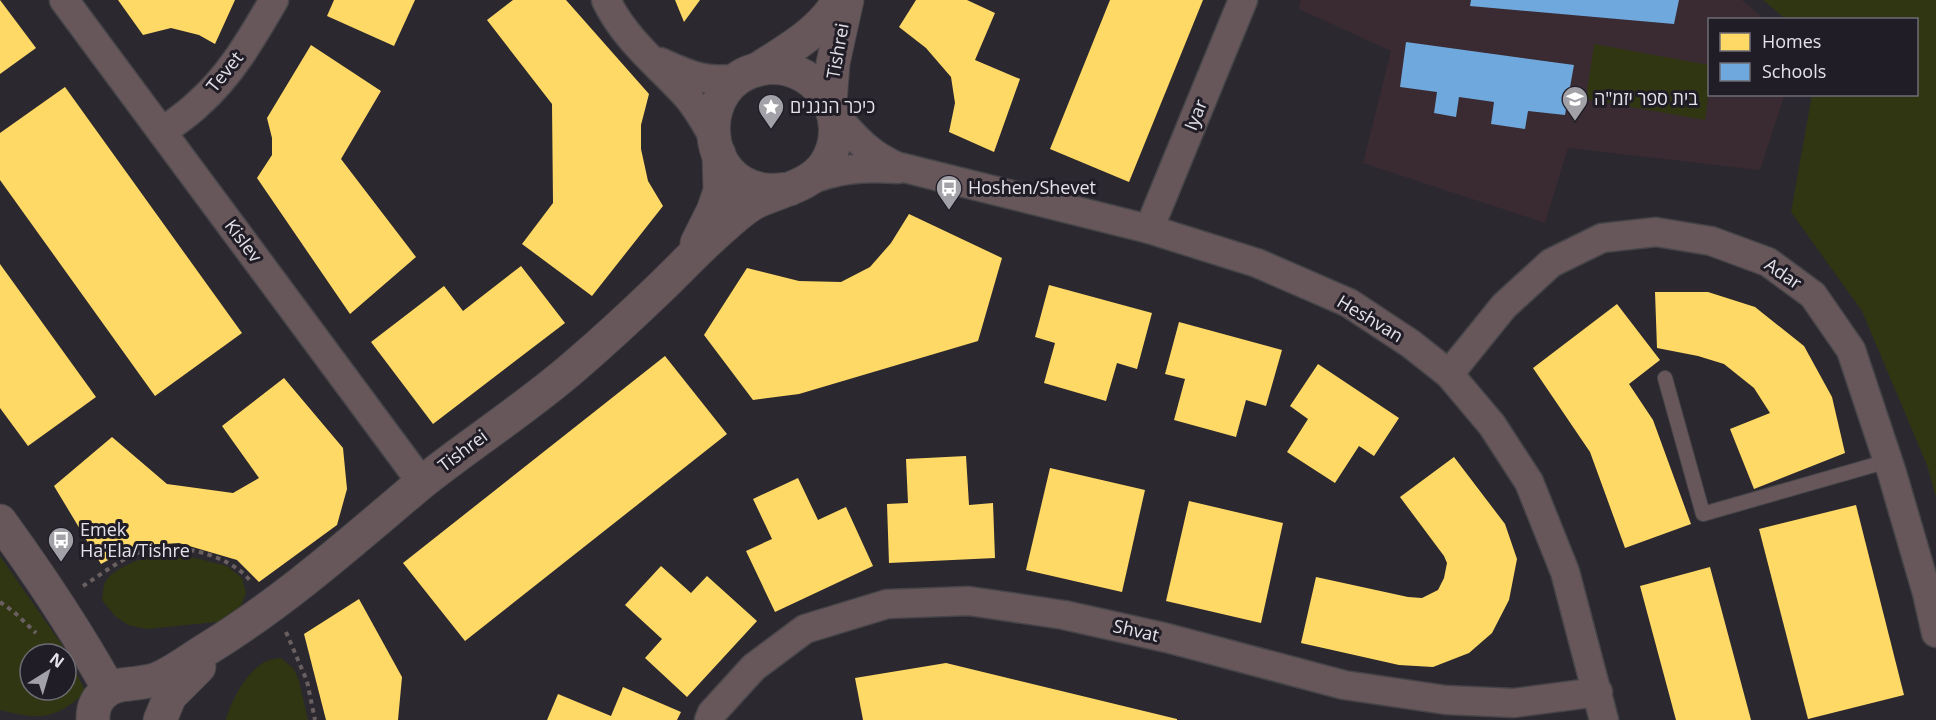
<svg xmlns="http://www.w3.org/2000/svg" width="1936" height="720" font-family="'Open Sans',Heebo,sans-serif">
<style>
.education{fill:#3a2a32}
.green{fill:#313612;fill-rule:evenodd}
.homes{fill:#ffd966}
.schools{fill:#6fa8dc}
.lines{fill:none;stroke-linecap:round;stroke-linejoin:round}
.service-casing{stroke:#454448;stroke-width:16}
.minor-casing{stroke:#454448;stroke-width:31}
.tertiary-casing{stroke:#454448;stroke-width:35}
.path{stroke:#695f61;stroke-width:4;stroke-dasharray:4.5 4.5;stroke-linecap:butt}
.service{stroke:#68575a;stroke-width:14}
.minor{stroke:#68575a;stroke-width:28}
.tertiary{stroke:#68575a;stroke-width:33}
.labels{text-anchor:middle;stroke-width:6;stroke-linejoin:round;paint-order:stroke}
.street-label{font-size:18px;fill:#e4e2e9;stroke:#201d27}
.poi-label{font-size:18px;fill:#e4e2e9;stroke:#201d27;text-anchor:start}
</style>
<rect width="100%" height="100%" fill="#2b292f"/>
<!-- education -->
<path class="education" d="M1301,0H1742L1764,19L1710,20V94L1785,95L1784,97L1760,170L1568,148L1545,223L1363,163L1391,51L1299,9Z"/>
<!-- green -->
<g class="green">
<path d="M1763,0H1936V497L1927,465L1862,311L1791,212L1812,95L1916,94V20L1786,19Z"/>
<path d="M1594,44L1709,65V92L1705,120L1586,99Z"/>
<path d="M161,554H179L227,566L242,578L246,593L238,613L226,621L147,629L128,625L115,616L102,600C103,593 103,586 106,581C113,568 146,556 161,554Z"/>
<path d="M0,556L62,645L86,692C54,720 41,720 0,710ZM30,654H66V690H30Z"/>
<path d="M281,658L294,669L299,681L308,720H226C230,702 249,668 267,661C271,659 276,659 281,658Z"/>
</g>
<!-- homes -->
<g class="homes">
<path d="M0,0L36,48L0,74Z"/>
<path d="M118,0H235L215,44L199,35L171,28L143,35Z"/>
<path d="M334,0H415L394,46L327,16Z"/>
<path d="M513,0H566L649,94L641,125V149L648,181L663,206L592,296L522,244L553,203L552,104L487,20Z"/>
<path d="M675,0H700L684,22Z"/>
<path d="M916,0H967L995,13L975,60L1020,79L994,152L949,132L955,103L951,77L926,48L899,27Z"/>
<path d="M1110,0H1203L1129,182L1050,149Z"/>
<path d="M311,45L381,91L341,159L416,257L350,314L257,178L272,155V138L267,118Z"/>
<path d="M65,87L242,333L155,396L0,180V133Z"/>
<path d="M909,214L1002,258L978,341L799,394L753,400L704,335L747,268L799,281L841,282L870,267L891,243Z"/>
<path d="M0,264L96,397L28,446L0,408Z"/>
<path d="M521,266L565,323L433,424L371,342L444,286L463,311Z"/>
<path d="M1049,285L1152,313L1137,369L1117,363L1106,401L1044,383L1055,343L1035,337Z"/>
<path d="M1655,292H1708L1755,307L1804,346L1832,397L1845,453L1754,489L1730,429L1770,413L1754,388L1724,364L1698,356L1657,348Z"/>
<path d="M1617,304L1660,360L1629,384L1653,420L1691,524L1625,548L1590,452L1533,368Z"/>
<path d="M1179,322L1282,350L1266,406L1246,400L1236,437L1174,420L1185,379L1165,374Z"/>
<path d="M665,356L727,434L465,641L403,563Z"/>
<path d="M1318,364L1399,418L1374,456L1359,446L1335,483L1287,452L1308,419L1290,406Z"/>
<path d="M284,378L343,448L347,489L337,525L259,582L237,560L179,543L134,546L101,564L54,486L112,437L167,484L233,493L259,478L222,426Z"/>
<path d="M966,456L969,505L993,503L995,558L889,563L887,504L908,503L906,459Z"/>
<path d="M1454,457L1505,524L1517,559L1509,600L1492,633L1469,653L1433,667L1399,665L1301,643L1316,577L1408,597L1422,598L1438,590L1444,578L1447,563L1444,556L1400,497Z"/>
<path d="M1050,468L1145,490L1122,592L1026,570Z"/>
<path d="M798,478L818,520L846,507L873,566L775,612L746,551L772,539L753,499Z"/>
<path d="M1189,501L1283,523L1261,623L1166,601Z"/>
<path d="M1856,505L1904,695L1808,719L1759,529Z"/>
<path d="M661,566L691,593L707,576L757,621L687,697L645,658L662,639L625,605Z"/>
<path d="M1710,567L1751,720H1676L1640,586Z"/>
<path d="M359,599L402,677L398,720H326L304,634Z"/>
<path d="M946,663L1177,719V720H863L855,678Z"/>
<path d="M623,687L681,712L677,720H547L558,694L611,716Z"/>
</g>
<!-- schools -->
<g class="schools">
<path d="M1471,0H1679L1674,24L1470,6Z"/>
<path d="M1406,42L1574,65L1565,115L1528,111L1525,129L1491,124L1494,102L1459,97L1456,117L1434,113L1437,92L1400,87Z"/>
</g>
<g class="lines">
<!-- service casing -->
<g class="service-casing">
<path id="service" d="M1665,378L1703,514L1888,461"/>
</g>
<!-- minor casing -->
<g class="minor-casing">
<g id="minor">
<path d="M64,0L422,483"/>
<path d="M606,0C624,38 656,63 684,93C696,105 704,121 713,136"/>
<path d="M660,62C690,75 704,83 738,78"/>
<path d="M833,113C855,137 866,152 896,166L1149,229L1257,263L1349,303L1411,344L1449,374L1492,425L1529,482L1565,572L1604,720"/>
<path d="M162,132C174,123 188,114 199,103C231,75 253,36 274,0"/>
<path d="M805,182C838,168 863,167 898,169"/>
<path d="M1149,229L1243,0"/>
<path d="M1449,374L1504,306L1551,263L1602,238L1656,232L1711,241L1768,262L1813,295L1851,350L1892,473L1927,593L1936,633"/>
<path d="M709,720L712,713L754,667L805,629L887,604L969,601L1064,615L1167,638L1344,685L1446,700L1514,703L1598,692"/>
</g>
</g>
<!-- tertiary casing -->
<g class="tertiary-casing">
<g id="tertiary">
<path d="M758,69C787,50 821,32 839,0"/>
<path d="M830,103L833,63L847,0"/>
<path d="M697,243L713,211L720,191L719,154"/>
<path d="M0,521C40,576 76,630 109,689"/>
<path d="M130,684C138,683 146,682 154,680C170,675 192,658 207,649C284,602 351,542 420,484C471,443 527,408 576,365C604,341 631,316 658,290C681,268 703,244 728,223C737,215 747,206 758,201C782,190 811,186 826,163C855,116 813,58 760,69C695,82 699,183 766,190C774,191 783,189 790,189"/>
<path d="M93,720C92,697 109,685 129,684"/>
<path d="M160,720L170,696L199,667"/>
</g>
</g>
<!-- path -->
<g class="path">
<path d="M83,586C100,575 117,562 135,554C168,539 230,553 251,582"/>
<path d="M0,602L14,612L36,633"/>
<path d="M286,632L307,681L315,720"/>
</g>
<!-- service -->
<use href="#service" class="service"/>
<!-- minor -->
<use href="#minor" class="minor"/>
<!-- tertiary -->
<use href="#tertiary" class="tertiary"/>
</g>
<!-- icons -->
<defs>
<g id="school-pin" transform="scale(1.35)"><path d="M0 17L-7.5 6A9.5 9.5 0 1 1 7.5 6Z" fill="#a3a1a8" stroke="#201d27"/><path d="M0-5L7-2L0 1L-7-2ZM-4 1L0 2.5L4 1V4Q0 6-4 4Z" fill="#fff"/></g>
<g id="sight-pin" transform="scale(1.35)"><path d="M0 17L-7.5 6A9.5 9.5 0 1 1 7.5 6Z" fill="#a3a1a8" stroke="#201d27"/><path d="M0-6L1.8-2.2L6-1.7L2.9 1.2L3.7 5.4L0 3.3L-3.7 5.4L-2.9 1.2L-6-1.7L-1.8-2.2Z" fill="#fff"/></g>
<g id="bus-pin" transform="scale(1.35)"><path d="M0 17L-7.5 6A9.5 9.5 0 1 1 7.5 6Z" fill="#a3a1a8" stroke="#201d27"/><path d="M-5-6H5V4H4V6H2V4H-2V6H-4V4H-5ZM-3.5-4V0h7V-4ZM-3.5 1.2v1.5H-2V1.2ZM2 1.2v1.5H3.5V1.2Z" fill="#fff"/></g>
</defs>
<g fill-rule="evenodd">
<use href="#school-pin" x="1575" y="99"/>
<use href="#sight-pin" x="771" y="107"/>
<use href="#bus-pin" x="949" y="188"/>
<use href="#bus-pin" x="61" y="540"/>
</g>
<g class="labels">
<!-- street labels -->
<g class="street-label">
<text transform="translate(838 51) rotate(-80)" y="6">Tishrei</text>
<text transform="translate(225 72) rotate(-51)" y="6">Tevet</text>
<text transform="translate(1196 115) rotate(-68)" y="6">Iyar</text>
<text transform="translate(243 241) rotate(53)" y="6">Kislev</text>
<text transform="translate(1783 274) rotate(34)" y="6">Adar</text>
<text transform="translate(1370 319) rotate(31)" y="6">Heshvan</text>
<text transform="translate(463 451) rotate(-37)" y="6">Tishrei</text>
<text transform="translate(1136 631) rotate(13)" y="6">Shvat</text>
</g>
<!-- poi labels -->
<g class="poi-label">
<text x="1594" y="105">בית ספר יזמ"ה</text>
<text x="790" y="113">כיכר הנגנים</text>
<text x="968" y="194">Hoshen/Shevet</text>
<text x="80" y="536">Emek<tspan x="80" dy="21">Ha'Ela/Tishre</tspan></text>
</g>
</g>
<!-- legend -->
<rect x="1708" y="18" width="210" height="78" fill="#201d27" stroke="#6e6c75" stroke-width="1.5"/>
<rect x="1720" y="33" width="30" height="18" fill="#ffd966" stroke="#6e6c75" stroke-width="1.5"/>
<text x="1762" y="48" font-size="18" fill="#e4e2e9">Homes</text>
<rect x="1720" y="63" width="30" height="18" fill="#6fa8dc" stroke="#6e6c75" stroke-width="1.5"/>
<text x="1762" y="78" font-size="18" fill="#e4e2e9">Schools</text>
<!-- north arrow -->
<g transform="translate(48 672) rotate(37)"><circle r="28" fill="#201d27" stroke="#6e6c75" stroke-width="1.5"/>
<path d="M0-4.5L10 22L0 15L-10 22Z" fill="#a3a1a8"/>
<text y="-9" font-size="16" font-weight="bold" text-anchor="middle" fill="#e4e2e9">N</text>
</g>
</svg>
